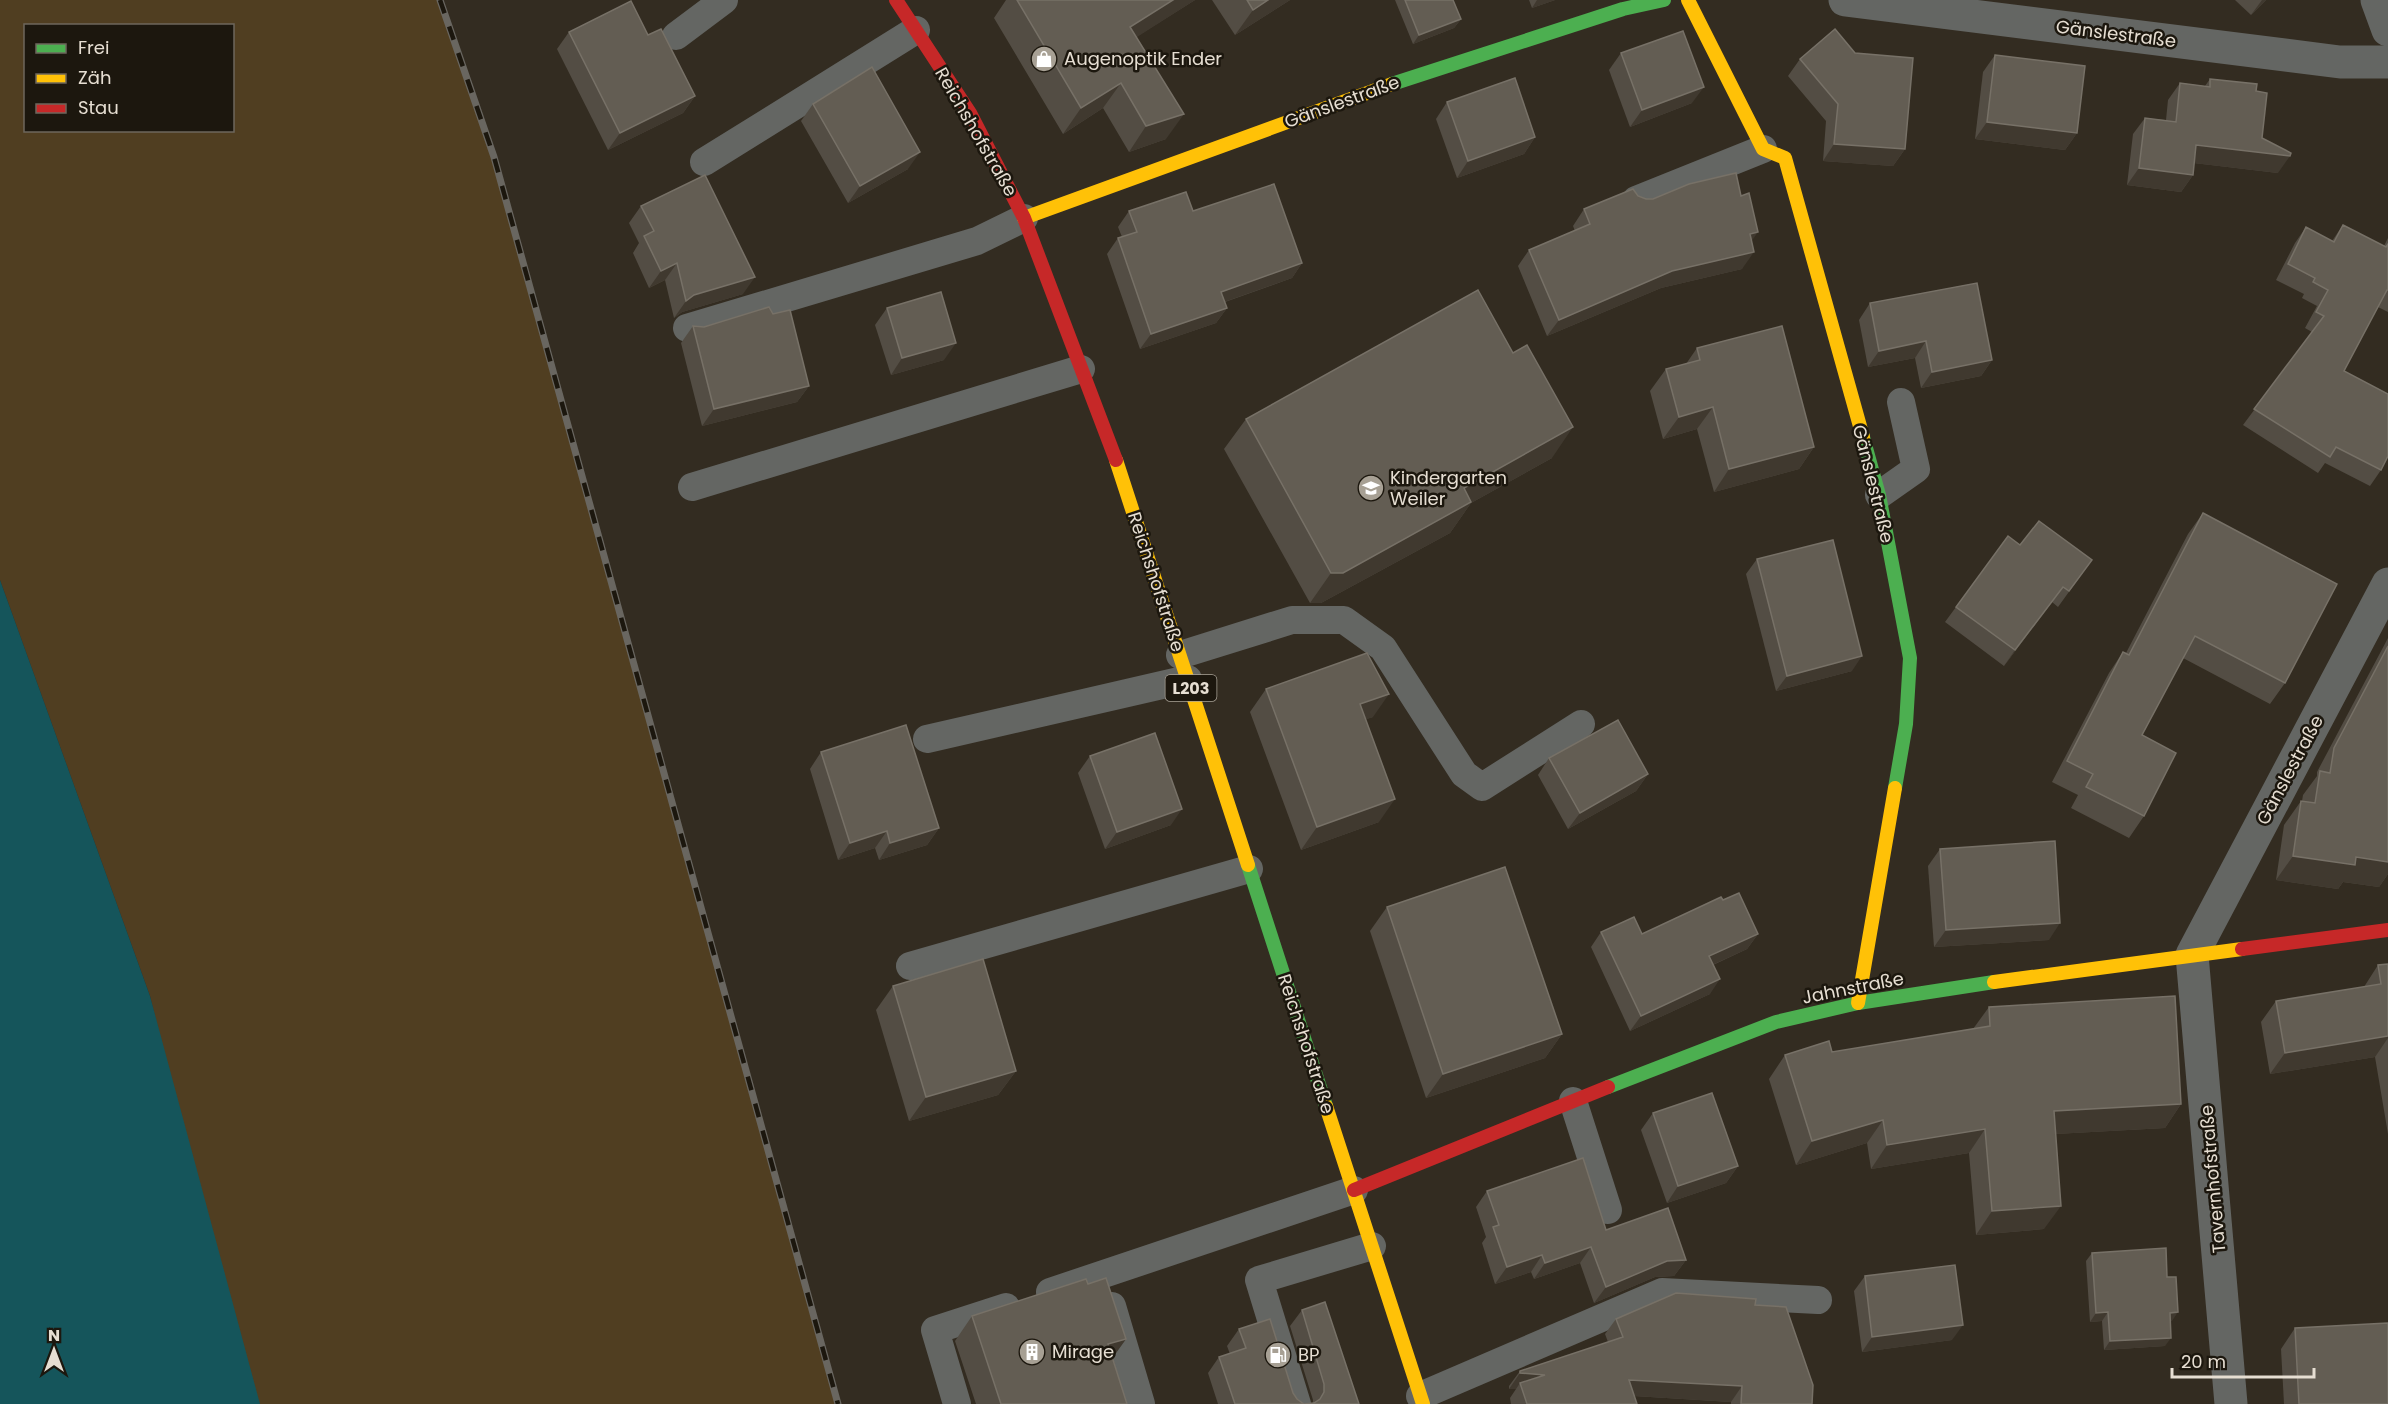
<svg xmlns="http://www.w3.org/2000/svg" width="2388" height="1404" font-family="Poppins,sans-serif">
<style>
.green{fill:#503e21;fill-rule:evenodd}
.water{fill:#15555b}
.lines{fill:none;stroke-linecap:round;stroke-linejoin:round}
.lane{stroke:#646663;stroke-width:28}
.street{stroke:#646663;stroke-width:33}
.fast{stroke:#4caf50;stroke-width:14}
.slow{stroke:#ffc107;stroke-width:14}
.jam{stroke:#c62828;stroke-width:14}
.rail-casing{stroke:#696660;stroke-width:7}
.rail{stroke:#1c170e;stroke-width:4.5;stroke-dasharray:14;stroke-linecap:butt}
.wall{fill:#534d44}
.shaded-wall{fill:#40392f}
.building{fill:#635d53;stroke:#777167;stroke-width:1.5}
.labels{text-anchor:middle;stroke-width:5;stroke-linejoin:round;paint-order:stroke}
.shield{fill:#1c170e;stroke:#a9a297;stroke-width:1.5}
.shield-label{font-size:16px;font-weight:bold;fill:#e6ded2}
.street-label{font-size:18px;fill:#e6ded2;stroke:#1c170e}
.poi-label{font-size:18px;fill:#e6ded2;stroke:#1c170e;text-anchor:start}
</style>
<rect width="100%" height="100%" fill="#332c21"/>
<!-- green -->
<path class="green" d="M0,0H440L494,157L838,1404H250L150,996L0,580ZM26,26H232V130H26Z"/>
<!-- water -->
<path class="water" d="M0,580L150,996L260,1404H0Z"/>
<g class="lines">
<!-- lane -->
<g class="lane">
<path d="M676,36L724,0"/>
<path d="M704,162L916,30"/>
<path d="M1636,200L1763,149"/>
<path d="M687,328L977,241L1024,218"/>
<path d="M692,487L1081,369"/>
<path d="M1879,495L1916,469L1901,402"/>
<path d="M1180,655L1292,620H1344L1383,648L1464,774L1482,787L1581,724"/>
<path d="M927,739L1188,679"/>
<path d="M910,966L1249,869"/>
<path d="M1573,1101L1608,1210"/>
<path d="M1050,1292L1354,1190"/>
<path d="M1112,1306L1141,1404"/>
<path d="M1420,1396L1662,1292L1818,1300"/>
<path d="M957,1404L935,1330L1006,1307"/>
<path d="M1297,1404L1259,1280L1372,1246"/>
</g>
<!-- street -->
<g class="street">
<path d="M1845,0L2340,62H2388"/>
<path d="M2377,0L2388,30"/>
<path d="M2231,1404L2192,955L2388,584"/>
</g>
<!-- fast -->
<g class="fast">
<path d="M1392,84L1623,9L1664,0"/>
<path d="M1863,437L1879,495L1910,658L1906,724L1895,788"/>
<path d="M1248,865L1326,1106"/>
<path d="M1608,1087L1776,1022L1858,1003L1994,982"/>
</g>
<!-- slow -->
<g class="slow">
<path d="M1688,0L1763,149L1785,158L1863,437"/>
<path d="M1024,218L1392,84"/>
<path d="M1116,460L1248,865"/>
<path d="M1994,982L2242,949"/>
<path d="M1858,1003L1895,788"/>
<path d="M1326,1106L1423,1404"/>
</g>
<!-- jam -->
<g class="jam">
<path d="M896,0L970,113L1024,218L1116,460"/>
<path d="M2242,949L2388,930"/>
<path d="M1354,1190L1608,1087"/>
</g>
<!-- rail casing -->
<g class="rail-casing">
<path id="rail" d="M440,0L494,157L838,1404"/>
</g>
<!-- rail -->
<use href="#rail" class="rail"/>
</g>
<!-- wall -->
<g class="wall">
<path d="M1006,0H1195L1136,37L1166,139L1129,152L1103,108L1063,134L994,18Z"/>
<path d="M1212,0H1290L1235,35Z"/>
<path d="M1395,0H1453L1461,19L1454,28L1413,44Z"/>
<path d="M1529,0H1555L1532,8Z"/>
<path d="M2235,0H2266L2251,15Z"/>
<path d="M569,32L648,35L695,96L683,113L608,150L557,49Z"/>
<path d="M1621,53L1692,103L1630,127L1609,70Z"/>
<path d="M1995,55L2077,133L2065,150L1975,139L1983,72Z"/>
<path d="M1800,59L1905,149L1893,166L1823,161L1826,121L1788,76Z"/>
<path d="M2210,79L2256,91L2262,138L2278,173L2194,163L2193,175L2181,192L2127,185L2133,134L2145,118L2166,120L2168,100L2180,83L2205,86Z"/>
<path d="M1447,102L1535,137L1524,154L1457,178L1436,119Z"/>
<path d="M813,104L908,169L848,203L801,121Z"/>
<path d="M1638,196L1646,199L1741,196L1752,241L1742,269L1661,288L1547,336L1518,266L1529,250L1575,231L1573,226L1584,209Z"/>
<path d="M641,206L743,294L682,312L674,318L665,280L649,288L633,253L639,243L629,223Z"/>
<path d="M1129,211H1193L1302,263L1292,278L1225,302L1227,308L1216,323L1140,349L1107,254L1118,238L1122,237L1118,227Z"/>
<path d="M2343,225L2384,246L2388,238V312L2378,307L2344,371L2381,470L2370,486L2325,463L2318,473L2243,425L2312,332L2305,328L2317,306L2302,298L2304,294L2276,280L2295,243L2306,227L2332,241Z"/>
<path d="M1870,303L1992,360L1981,376L1921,388L1915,358L1868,367L1859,320Z"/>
<path d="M887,308L944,360L891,375L875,325Z"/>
<path d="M773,314L809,386L797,402L702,426L681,343L693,326L704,327Z"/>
<path d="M1697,348L1814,447L1799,469L1714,492L1697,429L1663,439L1650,391L1666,369L1686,364Z"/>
<path d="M1513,353L1552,458L1471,503L1450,533L1321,603H1310L1224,449L1246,419Z"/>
<path d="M2203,513L2285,683L2270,704L2183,658L2142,735L2144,816L2129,838L2071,808L2078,795L2052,782L2109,673L2123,652L2126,653L2188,534Z"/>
<path d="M2020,545L2092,560L2058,607L2052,602L2004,666L1945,622L1956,607Z"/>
<path d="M1757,559L1852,671L1776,691L1746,574Z"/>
<path d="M2388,638V874L2379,887L2343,882L2338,889L2276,880L2284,825L2301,801H2302L2303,795L2317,776V772Z"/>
<path d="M1266,689L1373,717L1366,719L1379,822L1301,850L1250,712Z"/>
<path d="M821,752L939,828L927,845L879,860L875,848L838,860L810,769Z"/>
<path d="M1090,756L1171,825L1105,849L1078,773Z"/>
<path d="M1549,758L1648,774L1636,791L1568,829L1538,775Z"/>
<path d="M1940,849L2049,940L1934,947L1928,866Z"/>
<path d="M1723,900L1758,934L1747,949L1713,965L1710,994L1630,1031L1591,947L1601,932L1642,934Z"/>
<path d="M1387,907L1562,1034L1545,1058L1426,1098L1370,931Z"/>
<path d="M2388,964V1134L2375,1057L2270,1074L2261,1022L2276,1001L2364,987L2378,965Z"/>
<path d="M893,986L1016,1071L998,1095L909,1121L876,1010Z"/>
<path d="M1989,1007L2181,1104L2165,1128L2055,1134L2044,1229L1976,1235L1969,1153L1871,1169L1867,1143L1796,1165L1769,1079L1785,1055L1832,1052L1973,1029Z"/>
<path d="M1653,1113L1738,1166L1726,1183L1667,1203L1641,1130Z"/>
<path d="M1487,1191L1606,1230L1686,1260L1674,1276L1655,1277L1594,1303L1580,1263L1534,1279L1531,1272L1495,1284L1482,1243L1486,1237L1476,1207Z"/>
<path d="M2092,1253L2167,1277L2172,1321H2170L2165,1346L2104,1350L2102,1321L2090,1322L2086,1261Z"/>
<path d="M1865,1276L1952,1340L1862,1352L1854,1291Z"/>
<path d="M1088,1284L1126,1339L1112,1358L1127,1404H976L955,1341L972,1316Z"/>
<path d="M1755,1305L1812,1404H1731V1402L1634,1396L1637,1404H1511L1510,1398L1516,1389H1509V1386L1520,1371L1608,1342L1605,1334L1616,1319Z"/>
<path d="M1302,1310L1359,1404H1218L1208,1373L1219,1357L1230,1354L1227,1346L1239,1329L1293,1393L1297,1399L1304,1404L1313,1403V1400L1290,1326Z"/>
<path d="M2295,1328L2388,1404H2284L2281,1349Z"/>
</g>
<!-- shaded-wall -->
<g class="shaded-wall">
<path d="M1173,0H1195L1112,53L1130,27Z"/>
<path d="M1268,0H1290L1235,35L1253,10Z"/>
<path d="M1537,0H1555L1532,8Z"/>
<path d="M2262,0H2266L2251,15Z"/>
<path d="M1461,19L1454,28L1413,44L1419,35Z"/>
<path d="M1121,83L1103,108L1063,134L1081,108Z"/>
<path d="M1704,87L1692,103L1630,127L1642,110Z"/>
<path d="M695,96L683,113L608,150L620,133Z"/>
<path d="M1184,114L1166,139L1129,152L1146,126Z"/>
<path d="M1987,122L2077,133L2065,150L1975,139Z"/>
<path d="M1535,137L1524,154L1457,178L1468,161Z"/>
<path d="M1834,144L1905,149L1893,166L1823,161Z"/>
<path d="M2196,145L2290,156L2278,173L2185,162Z"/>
<path d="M920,152L908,169L848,203L860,186Z"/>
<path d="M2139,168L2193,175L2181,192L2127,185Z"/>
<path d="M1758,232L1746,249L1750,234Z"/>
<path d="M1754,252L1742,269L1661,288L1547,336L1559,320L1672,271Z"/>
<path d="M677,263L665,280L649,288L661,271Z"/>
<path d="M1302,263L1292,278L1210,307L1221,292Z"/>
<path d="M755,277L743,294L682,312L674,318L686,301L694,295Z"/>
<path d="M1227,308L1216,323L1140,349L1151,334Z"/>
<path d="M1926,341L1915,358L1868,367L1879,351Z"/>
<path d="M956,343L944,360L891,375L902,358Z"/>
<path d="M1992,360L1981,376L1921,388L1932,372Z"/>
<path d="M809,386L797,402L702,426L714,409Z"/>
<path d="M1713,407L1697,429L1663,439L1679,417Z"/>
<path d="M1573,427L1552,458L1471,503L1450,533L1321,603H1310L1331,573L1464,488Z"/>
<path d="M1814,447L1799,469L1714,492L1729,469Z"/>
<path d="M2063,587L2052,602L2004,666L2015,650Z"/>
<path d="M1862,656L1852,671L1776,691L1787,676Z"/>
<path d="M1389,694L1373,717L1344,727L1360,704Z"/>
<path d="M1648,774L1636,791L1568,829L1580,813Z"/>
<path d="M1395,799L1379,822L1301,850L1317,827Z"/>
<path d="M1182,809L1171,825L1105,849L1117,832Z"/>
<path d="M939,828L927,845L879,860L890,843Z"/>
<path d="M887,831L875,848L838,860L850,843Z"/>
<path d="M2293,856L2356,857L2388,861V874L2379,887L2343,882L2338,889L2276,880Z"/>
<path d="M2060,923L2049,940L1934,947L1946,930Z"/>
<path d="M1758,934L1747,949L1699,971L1709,956Z"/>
<path d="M1720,979L1710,994L1630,1031L1641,1016Z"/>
<path d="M1562,1034L1545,1058L1426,1098L1443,1074Z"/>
<path d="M2388,1036V1038L2375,1057L2270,1074L2285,1053Z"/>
<path d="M1016,1071L998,1095L909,1121L926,1097Z"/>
<path d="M2181,1104L2165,1128L2037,1135L2054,1111Z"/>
<path d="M1883,1120L1867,1143L1796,1165L1812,1141Z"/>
<path d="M1985,1129L1969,1153L1871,1169L1887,1145Z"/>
<path d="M1738,1166L1726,1183L1667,1203L1678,1186Z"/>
<path d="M2061,1206L2044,1229L1976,1235L1992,1211Z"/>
<path d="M1591,1247L1580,1263L1534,1279L1545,1263Z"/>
<path d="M1542,1255L1531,1272L1495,1284L1507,1267Z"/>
<path d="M1686,1260L1674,1276L1655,1277L1594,1303L1606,1287L1667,1261Z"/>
<path d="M2108,1312L2102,1321L2090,1322L2096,1313Z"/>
<path d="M2178,1312L2172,1321L2164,1322L2170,1313Z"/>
<path d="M1963,1325L1952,1340L1862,1352L1872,1337Z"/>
<path d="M2171,1338L2165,1346L2104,1350L2110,1341Z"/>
<path d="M1126,1339L1109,1363L1108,1344Z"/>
<path d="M1520,1373L1545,1375L1520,1383L1516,1389H1509Z"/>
<path d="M1629,1380L1742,1386L1731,1402L1618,1395Z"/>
</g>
<!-- building -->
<g class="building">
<path d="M1017,0H1173L1130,27L1184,114L1146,126L1121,83L1081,108Z"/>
<path d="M1247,0H1268L1253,10Z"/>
<path d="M1405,0H1453L1461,19L1419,35Z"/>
<path d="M631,1L648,35L661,29L695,96L620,133L569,32Z"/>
<path d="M1835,29L1855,53L1913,58L1905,149L1834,144L1838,104L1800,59Z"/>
<path d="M1683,31L1704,87L1642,110L1621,53Z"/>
<path d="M1995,55L2085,66L2077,133L1987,122Z"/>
<path d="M872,67L920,152L860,186L813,104Z"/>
<path d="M1515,78L1535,137L1468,161L1447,102Z"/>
<path d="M2210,79L2257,84L2256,91L2267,93L2262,138L2291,153L2290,156L2196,145L2193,175L2139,168L2145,118L2176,122L2180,83L2210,87Z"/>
<path d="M1736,173L1741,196L1749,193L1758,232L1750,234L1754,252L1672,271L1559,320L1529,250L1590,224L1584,209L1633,189L1638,196L1646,199H1653L1689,184Z"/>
<path d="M705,175L755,277L694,295L686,301L677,263L661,271L644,236L654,231L641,206Z"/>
<path d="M1274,184L1302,263L1221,292L1227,308L1151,334L1118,238L1137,232L1129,211L1186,192L1193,211Z"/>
<path d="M2343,225L2386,247L2388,244V290H2387L2344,371L2388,394V456L2381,470L2336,447L2330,457L2254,409L2324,316L2316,312L2328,290L2313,282L2315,278L2288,264L2306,227L2334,242Z"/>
<path d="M1977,283L1992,360L1932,372L1926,341L1879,351L1870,303Z"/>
<path d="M1478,290L1513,353L1527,345L1573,427L1464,488L1471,502L1343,573H1331L1246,419Z"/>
<path d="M941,292L956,343L902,358L887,308Z"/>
<path d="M769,307L773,314L790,310L809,386L714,409L693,326L704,327Z"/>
<path d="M1782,326L1814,447L1729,469L1713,407L1679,417L1666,369L1700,360L1697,348Z"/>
<path d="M2203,513L2337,584L2285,683L2195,636L2142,735L2176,753L2144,816L2086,787L2093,774L2067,761L2123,652L2129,655Z"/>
<path d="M2039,521L2092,560L2069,591L2063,587L2015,650L1956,607L2008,536L2020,545Z"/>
<path d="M1833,540L1862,656L1787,676L1757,559Z"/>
<path d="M2388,646V862L2356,857L2355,865L2293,856L2301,801L2315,803L2320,771L2330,773L2334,748Z"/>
<path d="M1367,653L1389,694L1360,704L1395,799L1317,827L1266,689Z"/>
<path d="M1618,720L1648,774L1580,813L1549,758Z"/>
<path d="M906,725L939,828L890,843L887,831L850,843L821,752Z"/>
<path d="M1155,733L1182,809L1117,832L1090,756Z"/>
<path d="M2055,841L2060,923L1946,930L1940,849Z"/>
<path d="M1505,867L1562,1034L1443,1074L1387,907Z"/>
<path d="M1739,893L1758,934L1709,956L1720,979L1641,1016L1601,932L1634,917L1642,934L1721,897L1723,900Z"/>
<path d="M983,959L1016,1071L926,1097L893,986Z"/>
<path d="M2388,964V1036L2285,1053L2276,1001L2381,984L2378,965Z"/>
<path d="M2175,996L2181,1104L2054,1111L2061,1206L1992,1211L1985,1129L1887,1145L1883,1120L1812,1141L1785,1055L1829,1041L1832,1052L1990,1026L1989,1007Z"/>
<path d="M1712,1093L1738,1166L1678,1186L1653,1113Z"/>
<path d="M1583,1158L1606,1230L1668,1208L1686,1260L1667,1261L1606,1287L1591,1247L1545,1263L1542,1255L1507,1267L1493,1227L1499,1225L1487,1191Z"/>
<path d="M2166,1248L2167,1277H2176L2178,1312L2170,1313L2171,1338L2110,1341L2108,1312L2096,1313L2092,1253Z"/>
<path d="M1955,1265L1963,1325L1872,1337L1865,1276Z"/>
<path d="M1106,1278L1126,1339L1108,1344L1127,1404H1001L972,1316L1086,1279L1088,1284Z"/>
<path d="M1676,1293L1756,1299L1755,1305L1786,1307L1813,1385L1812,1404H1741L1742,1386L1629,1380L1637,1404H1527L1520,1383L1545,1375L1520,1373V1371L1623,1337L1616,1319Z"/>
<path d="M1325,1302L1359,1404H1235L1219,1357L1246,1348L1239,1329L1270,1319L1293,1393L1297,1399L1304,1404L1314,1403L1320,1399L1324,1392V1384L1302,1310Z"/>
<path d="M2388,1323V1404H2299L2295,1328Z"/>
</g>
<!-- icons -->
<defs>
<g id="shop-disc" transform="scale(1.35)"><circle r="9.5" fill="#a7a094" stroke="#1c170e"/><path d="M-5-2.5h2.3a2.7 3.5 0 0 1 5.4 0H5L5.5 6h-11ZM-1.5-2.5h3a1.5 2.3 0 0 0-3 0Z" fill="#fff"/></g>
<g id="school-disc" transform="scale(1.35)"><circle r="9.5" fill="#a7a094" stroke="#1c170e"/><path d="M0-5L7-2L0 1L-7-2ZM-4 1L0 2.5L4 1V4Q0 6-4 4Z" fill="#fff"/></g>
<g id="building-disc" transform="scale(1.35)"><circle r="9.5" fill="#a7a094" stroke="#1c170e"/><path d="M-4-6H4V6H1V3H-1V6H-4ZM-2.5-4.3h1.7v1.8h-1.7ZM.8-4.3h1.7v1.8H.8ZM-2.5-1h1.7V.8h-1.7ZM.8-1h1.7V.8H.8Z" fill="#fff"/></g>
<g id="fuel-disc" transform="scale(1.35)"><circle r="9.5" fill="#a7a094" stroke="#1c170e"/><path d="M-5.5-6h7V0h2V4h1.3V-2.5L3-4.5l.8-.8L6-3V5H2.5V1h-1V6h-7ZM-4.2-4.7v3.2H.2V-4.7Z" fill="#fff"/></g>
</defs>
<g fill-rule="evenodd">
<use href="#shop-disc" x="1044" y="59"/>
<use href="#school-disc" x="1371" y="488"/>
<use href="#building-disc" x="1032" y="1352"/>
<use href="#fuel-disc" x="1278" y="1355"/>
</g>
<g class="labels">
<!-- shield labels -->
<rect class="shield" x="1165.5" y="675" width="51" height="26" rx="4.5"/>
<g class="shield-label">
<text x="1191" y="694">L203</text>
</g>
<!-- street labels -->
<g class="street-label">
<text transform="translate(2116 34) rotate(7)" y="6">Gänslestraße</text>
<text transform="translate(1342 102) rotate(-20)" y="6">Gänslestraße</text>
<text transform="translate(976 132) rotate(60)" y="6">Reichshofstraße</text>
<text transform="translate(1873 484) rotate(76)" y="6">Gänslestraße</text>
<text transform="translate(1156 582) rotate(72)" y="6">Reichshofstraße</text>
<text transform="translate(2290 770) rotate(-62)" y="6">Gänslestraße</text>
<text transform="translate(1853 988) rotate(-11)" y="6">Jahnstraße</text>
<text transform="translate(1306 1044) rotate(72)" y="6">Reichshofstraße</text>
<text transform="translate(2213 1179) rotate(-95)" y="6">Tavernhofstraße</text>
</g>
<!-- poi labels -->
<g class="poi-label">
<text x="1064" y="65">Augenoptik Ender</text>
<text x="1390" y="484">Kindergarten<tspan x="1390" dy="21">Weiler</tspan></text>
<text x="1052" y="1358">Mirage</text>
<text x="1298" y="1361">BP</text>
</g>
</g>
<!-- legend -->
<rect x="24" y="24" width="210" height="108" fill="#1c170e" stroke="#6d675c" stroke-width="1.5"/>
<rect x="36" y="44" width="30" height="9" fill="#4caf50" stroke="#6d675c" stroke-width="1.5"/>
<text x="78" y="54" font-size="18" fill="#e6ded2">Frei</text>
<rect x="36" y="74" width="30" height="9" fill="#ffc107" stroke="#6d675c" stroke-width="1.5"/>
<text x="78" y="84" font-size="18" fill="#e6ded2">Zäh</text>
<rect x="36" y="104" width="30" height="9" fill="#c62828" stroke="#6d675c" stroke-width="1.5"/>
<text x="78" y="114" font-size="18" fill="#e6ded2">Stau</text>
<!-- north arrow -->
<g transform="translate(54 1350)" stroke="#1c170e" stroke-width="4.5" paint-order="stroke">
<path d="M0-4.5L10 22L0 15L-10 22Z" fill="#e6ded2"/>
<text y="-9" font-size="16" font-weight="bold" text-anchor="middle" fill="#e6ded2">N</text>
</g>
<!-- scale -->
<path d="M2172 1368v9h142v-9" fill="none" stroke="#e6ded2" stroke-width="3"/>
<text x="2181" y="1368" font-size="18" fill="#e6ded2" stroke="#1c170e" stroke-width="4.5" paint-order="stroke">20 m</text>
</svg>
